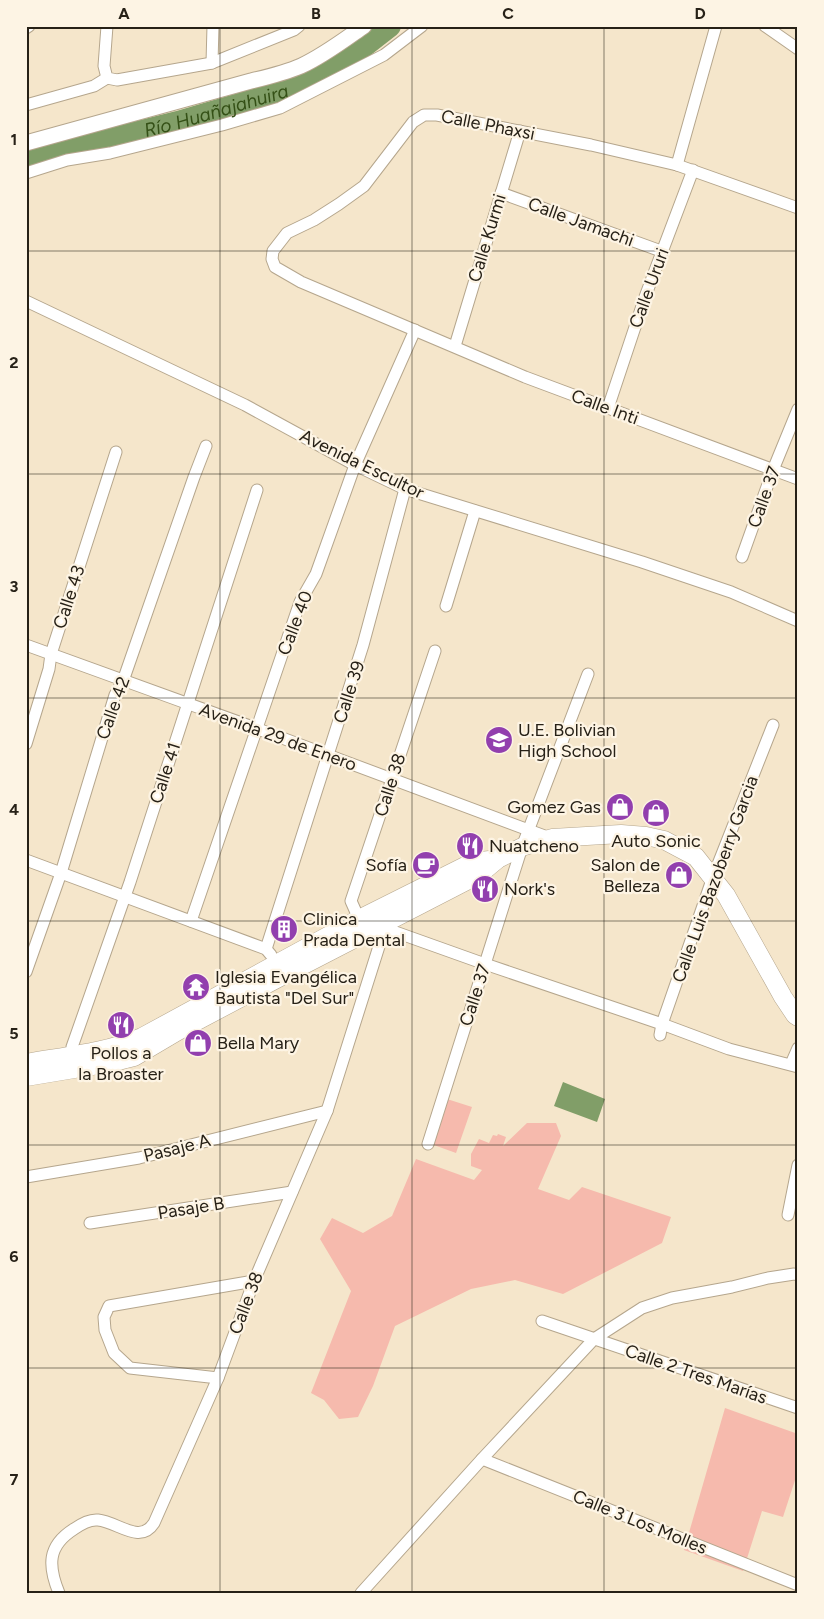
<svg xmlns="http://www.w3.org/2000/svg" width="824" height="1619" font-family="Figtree,sans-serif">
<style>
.green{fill:#f6baad}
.water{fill:#819e68}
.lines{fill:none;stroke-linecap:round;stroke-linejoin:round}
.river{stroke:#819e68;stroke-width:22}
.minor-casing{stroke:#b5a68d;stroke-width:13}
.secondary-casing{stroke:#b5a68d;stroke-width:17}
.primary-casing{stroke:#b5a68d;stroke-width:19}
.minor{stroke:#fff;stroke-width:11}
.secondary{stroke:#fff;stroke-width:15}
.primary{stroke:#fff;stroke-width:18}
.grid{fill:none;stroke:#272117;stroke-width:1;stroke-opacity:0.55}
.labels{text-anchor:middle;stroke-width:4.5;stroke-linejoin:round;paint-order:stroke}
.street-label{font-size:18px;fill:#272117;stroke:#fdf4e4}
.poi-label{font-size:18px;fill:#272117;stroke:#fdf4e4;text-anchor:start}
.water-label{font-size:19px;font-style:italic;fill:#345016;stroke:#fdf4e4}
.neatline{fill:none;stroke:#272117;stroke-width:2}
.grid-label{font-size:16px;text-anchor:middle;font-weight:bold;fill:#272117}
</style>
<rect width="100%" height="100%" fill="#f5e6cb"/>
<!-- green -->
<g class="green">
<path d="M447,1099L472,1107L456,1153L431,1144Z"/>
<path d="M527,1123H556L561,1136L538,1189L569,1200L582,1187L671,1217L662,1243L563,1294L515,1280L471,1289L395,1326L373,1386L358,1417L339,1419L324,1400L311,1393L351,1291L320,1239L332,1218L363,1233L392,1216L416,1159L474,1180L482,1170L471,1166V1154L479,1139L489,1143L493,1135L497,1136L498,1134L506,1137L503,1146Z"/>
<path d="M725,1408L798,1434V1471L783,1517L762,1511L743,1571L684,1550Z"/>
</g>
<!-- water -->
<path class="water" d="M563,1082L605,1099L597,1122L554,1106Z"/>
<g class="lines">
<!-- river -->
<path class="river" id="s1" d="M26,164L44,155L178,122L297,87L340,65L390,26"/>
<!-- minor casing -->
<g class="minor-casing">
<g id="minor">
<path d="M107,26L104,66L107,78L117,80L212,63L294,30L299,26"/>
<path d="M765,26L798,49"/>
<path d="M26,28L29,26"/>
<path d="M212,63L213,26"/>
<path d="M26,105L94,86L107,78"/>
<path d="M677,165L716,26"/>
<path d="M26,173L67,160L110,153L222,125L280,108L384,55L422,26"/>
<path d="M501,193L661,251"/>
<path d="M798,208L677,165L591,145L437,115H424L413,122L364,186L339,204L314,220L287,233L273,251L272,259L275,267L301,282L525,377L798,479"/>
<path d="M26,301L245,405L355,465L405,489L642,562L731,592L798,621"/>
<path d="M455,346L520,131"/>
<path d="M608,408L645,297L693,170"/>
<path d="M742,557L773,470L798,409"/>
<path d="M446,606L475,511"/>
<path d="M26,645L258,729L550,838"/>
<path d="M435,651L351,901L359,919L485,964L662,1024L729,1049L798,1067"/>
<path d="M26,744L49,669L51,654L116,452"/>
<path d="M26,860L266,949L271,955"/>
<path d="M191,921L300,602L316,574L355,465L415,330"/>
<path d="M266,949L363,645L405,489"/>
<path d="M26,972L61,873L115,695L123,681L194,477L206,446"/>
<path d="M660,1035L662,1024L713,877L773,725"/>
<path d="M73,1055L72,1047L130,882L257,490"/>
<path d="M791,1064L798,1048"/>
<path d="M428,1144L522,847L588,674"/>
<path d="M26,1177L139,1158L327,1111"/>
<path d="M788,1215L798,1165"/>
<path d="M90,1223L292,1192"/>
<path d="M542,1321L798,1408"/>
<path d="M218,1378L130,1368L114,1353L105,1330L104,1317L109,1306L254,1281"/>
<path d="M482,1459L798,1585"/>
<path d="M59,1593C48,1566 47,1546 74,1529C81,1524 89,1519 98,1520C118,1522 140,1545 154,1523L218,1378L254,1281L327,1111L381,940L377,926"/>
<path d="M361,1593L482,1459L594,1339L642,1308L672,1298L732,1287L768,1278L794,1274L798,1275"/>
</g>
</g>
<!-- secondary casing -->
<g class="secondary-casing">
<path id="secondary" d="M26,143L251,81C268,77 285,73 301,66C323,56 344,40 364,26"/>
</g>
<!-- primary casing -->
<g class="primary-casing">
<g id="primary">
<path d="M26,1063C65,1056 105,1053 142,1037L359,919L473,862L498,859"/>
<path d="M26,1077L110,1063L134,1057L178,1031L286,974L480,874L498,859L522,847L552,838L621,834L646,836L664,840L696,857L726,895L783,997L795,1015L798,1017"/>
</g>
</g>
<!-- minor -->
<use href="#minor" class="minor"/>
<!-- secondary -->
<use href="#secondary" class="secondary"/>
<!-- primary -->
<use href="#primary" class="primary"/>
</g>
<!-- grid -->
<path class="grid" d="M220,26V1593M412,26V1593M604,26V1593M26,251H798M26,474H798M26,698H798M26,921H798M26,1145H798M26,1368H798"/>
<!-- icons -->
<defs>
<g id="school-disc" transform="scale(1.4375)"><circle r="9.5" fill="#923fae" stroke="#fdf4e4"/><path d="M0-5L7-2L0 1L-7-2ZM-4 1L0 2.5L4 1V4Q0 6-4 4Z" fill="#fff"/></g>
<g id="shop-disc" transform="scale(1.4375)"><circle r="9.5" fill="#923fae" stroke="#fdf4e4"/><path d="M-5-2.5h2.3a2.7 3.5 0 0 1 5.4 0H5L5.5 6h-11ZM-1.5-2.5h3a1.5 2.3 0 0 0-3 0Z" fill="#fff"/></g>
<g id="restaurant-disc" transform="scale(1.4375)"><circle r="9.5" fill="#923fae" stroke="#fdf4e4"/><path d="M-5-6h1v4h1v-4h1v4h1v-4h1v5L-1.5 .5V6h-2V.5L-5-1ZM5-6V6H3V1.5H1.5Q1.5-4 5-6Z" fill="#fff"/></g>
<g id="cafe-disc" transform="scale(1.4375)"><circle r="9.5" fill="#923fae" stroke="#fdf4e4"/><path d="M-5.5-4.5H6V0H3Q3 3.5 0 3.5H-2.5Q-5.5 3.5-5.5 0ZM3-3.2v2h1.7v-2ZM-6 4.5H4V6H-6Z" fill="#fff"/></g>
<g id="building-disc" transform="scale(1.4375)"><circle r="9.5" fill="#923fae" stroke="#fdf4e4"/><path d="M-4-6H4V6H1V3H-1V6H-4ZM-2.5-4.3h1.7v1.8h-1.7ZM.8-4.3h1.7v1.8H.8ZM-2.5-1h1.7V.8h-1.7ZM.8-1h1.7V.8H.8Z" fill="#fff"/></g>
<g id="temple-disc" transform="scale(1.4375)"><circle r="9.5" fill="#923fae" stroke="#fdf4e4"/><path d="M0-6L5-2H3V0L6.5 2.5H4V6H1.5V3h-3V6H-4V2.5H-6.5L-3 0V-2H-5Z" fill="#fff"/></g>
</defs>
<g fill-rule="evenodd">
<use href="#school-disc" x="499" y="740"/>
<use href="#shop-disc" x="620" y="807"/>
<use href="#shop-disc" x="656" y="813"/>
<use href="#restaurant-disc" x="470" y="846"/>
<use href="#cafe-disc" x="426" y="865"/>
<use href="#shop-disc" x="679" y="875"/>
<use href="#restaurant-disc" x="485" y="889"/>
<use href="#building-disc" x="284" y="929"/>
<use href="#temple-disc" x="196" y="987"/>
<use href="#restaurant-disc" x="121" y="1025"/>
<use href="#shop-disc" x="198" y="1043"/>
</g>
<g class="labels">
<!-- street labels -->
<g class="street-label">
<text transform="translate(488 125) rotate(11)" y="6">Calle Phaxsi</text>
<text transform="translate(581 222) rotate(20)" y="6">Calle Jamachi</text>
<text transform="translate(487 238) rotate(-73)" y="6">Calle Kurmi</text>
<text transform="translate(649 288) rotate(-70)" y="6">Calle Ururi</text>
<text transform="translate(605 407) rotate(20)" y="6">Calle Inti</text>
<text transform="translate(362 464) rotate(26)" y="6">Avenida Escultor</text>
<text transform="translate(764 497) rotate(-70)" y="6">Calle 37</text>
<text transform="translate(69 597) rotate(-72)" y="6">Calle 43</text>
<text transform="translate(295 623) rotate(-69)" y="6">Calle 40</text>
<text transform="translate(349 692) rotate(-72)" y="6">Calle 39</text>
<text transform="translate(113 708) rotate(-70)" y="6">Calle 42</text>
<text transform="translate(278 737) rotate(20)" y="6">Avenida 29 de Enero</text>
<text transform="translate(165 773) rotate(-72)" y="6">Calle 41</text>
<text transform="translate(390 785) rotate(-72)" y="6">Calle 38</text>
<text transform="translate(715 879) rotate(-70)" y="6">Calle Luis Bazoberry Garcia</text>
<text transform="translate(475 995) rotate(-72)" y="6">Calle 37</text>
<text transform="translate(177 1148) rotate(-14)" y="6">Pasaje A</text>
<text transform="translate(191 1208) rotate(-9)" y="6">Pasaje B</text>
<text transform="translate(246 1303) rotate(-69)" y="6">Calle 38</text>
<text transform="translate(696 1374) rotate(19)" y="6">Calle 2 Tres Marías</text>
<text transform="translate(640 1522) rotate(22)" y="6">Calle 3 Los Molles</text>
</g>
<!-- poi labels -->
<g class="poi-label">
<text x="518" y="736">U.E. Bolivian<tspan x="518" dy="21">High School</tspan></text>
<text x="601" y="813" text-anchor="end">Gomez Gas</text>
<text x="656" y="847" text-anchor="middle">Auto Sonic</text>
<text x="489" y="852">Nuatcheno</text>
<text x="407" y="871" text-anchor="end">Sofía</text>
<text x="660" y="871" text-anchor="end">Salon de<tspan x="660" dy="21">Belleza</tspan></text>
<text x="504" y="895">Nork's</text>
<text x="303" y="925">Clinica<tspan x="303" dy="21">Prada Dental</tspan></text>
<text x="215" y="983">Iglesia Evangélica<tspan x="215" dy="21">Bautista "Del Sur"</tspan></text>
<text x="217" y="1049">Bella Mary</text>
<text x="121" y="1059" text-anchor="middle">Pollos a<tspan x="121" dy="21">la Broaster</tspan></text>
</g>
<!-- water labels -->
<g class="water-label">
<text dy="7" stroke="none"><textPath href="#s1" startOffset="198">Río Huañajahuira</textPath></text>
</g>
</g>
<!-- border -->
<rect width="824" height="1619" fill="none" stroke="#fdf4e4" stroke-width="55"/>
<rect x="28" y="28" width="768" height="1564" class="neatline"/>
<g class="grid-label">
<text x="124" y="19">A</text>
<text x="316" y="19">B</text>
<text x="508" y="19">C</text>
<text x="700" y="19">D</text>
<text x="14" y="145">1</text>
<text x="14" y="368">2</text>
<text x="14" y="592">3</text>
<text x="14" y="815">4</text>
<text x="14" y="1039">5</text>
<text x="14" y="1262">6</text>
<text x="14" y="1485">7</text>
</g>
</svg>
